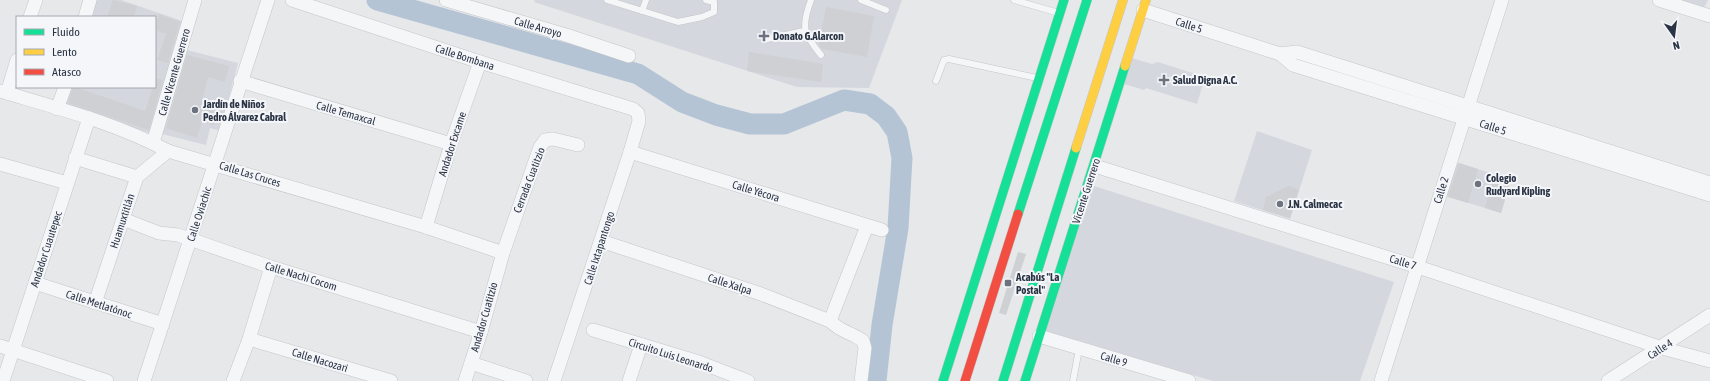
<svg xmlns="http://www.w3.org/2000/svg" width="1710" height="381" font-family="'Asap Condensed',sans-serif">
<style>
.built{fill:#d4d7dd}
.lines{fill:none;stroke-linecap:round;stroke-linejoin:round}
.river{stroke:#b4c4d5;stroke-width:21}
.building{fill:#ced0d3}
.lane-casing{stroke:#c4c6c8;stroke-width:7}
.street-casing{stroke:#c4c6c8;stroke-width:14}
.fast-casing{stroke:#c4c6c8;stroke-width:10}
.slow-casing{stroke:#c4c6c8;stroke-width:10}
.jam-casing{stroke:#c4c6c8;stroke-width:10}
.lane{stroke:#f5f6f7;stroke-width:6}
.street{stroke:#f5f6f7;stroke-width:13}
.fast{stroke:#16e098;stroke-width:9}
.slow{stroke:#ffcf43;stroke-width:9}
.jam{stroke:#f24e42;stroke-width:9}
.poi-dot{fill:#6c737f;stroke:#f4f6f9;stroke-width:1.5}
.labels{text-anchor:middle;stroke-width:4;stroke-linejoin:round;paint-order:stroke}
.street-label{font-size:11px;fill:#2b3445;stroke:#f4f6f9}
.poi-label{font-size:11px;font-weight:bold;fill:#2b3445;stroke:#f4f6f9;text-anchor:start}
</style>
<rect width="100%" height="100%" fill="#e6e8ea"/>
<!-- built -->
<g class="built">
<path d="M93,0H121L188,23L153,134L60,107L66,87H155V17H88Z"/>
<path d="M535,0H902L869,88L797,87L534,2Z"/>
<path d="M1672,0H1708L1704,8Z"/>
<path d="M183,49L238,63L220,131L210,128L206,145L158,133Z"/>
<path d="M1132,58L1152,64L1158,62L1205,77L1197,104L1146,88L1144,90L1124,84Z"/>
<path d="M1257,131L1312,150L1290,219L1234,201Z"/>
<path d="M1454,162L1511,179L1501,213L1443,195Z"/>
<path d="M1091,185L1394,282L1360,381H1213L1043,330Z"/>
</g>
<g class="lines">
<!-- river -->
<path class="river" d="M377,0L638,74L682,102L716,115L750,124H784L844,100L870,104L886,116L897,132L902,158L898,228L882,325L876,381"/>
</g>
<!-- building -->
<g class="building">
<path d="M113,0L137,6L134,17H107Z"/>
<path d="M826,7L874,16L867,57L822,49L819,45Z"/>
<path d="M159,14L180,22L168,63L157,60L166,34L155,30Z"/>
<path d="M749,52L823,64L821,82L747,71Z"/>
<path d="M187,55L229,66L225,82L208,77L202,101L219,106L214,125L202,122L197,138L166,128Z"/>
<path d="M156,78L163,80L149,130L68,103L73,87H82L81,89L145,111L153,87H155Z"/>
<path d="M1459,163L1478,169L1468,203L1448,197Z"/>
<path d="M1495,174L1511,179L1501,213L1485,208Z"/>
<path d="M1289,186L1299,190L1290,218L1263,210L1266,197Z"/>
<path d="M1018,252L1026,254L1006,315L999,313Z"/>
</g>
<g class="lines">
<!-- lane casing -->
<g class="lane-casing">
<g id="lane">
<path d="M607,0L678,22L702,17L714,12V2L706,0"/>
<path d="M811,0C801,27 803,33 821,55"/>
<path d="M861,0L886,10"/>
<path d="M1014,0L1059,13"/>
<path d="M642,11L646,0"/>
<path d="M767,39L804,31"/>
<path d="M936,81L944,60L949,59L1037,78"/>
<path d="M1073,381L1079,349"/>
</g>
</g>
<!-- street casing -->
<g class="street-casing">
<g id="street">
<path d="M292,0L480,62L633,109L638,113L639,121L630,152L554,381"/>
<path d="M446,0L566,35L629,56"/>
<path d="M1659,0L1710,16"/>
<path d="M1143,10L1280,54L1293,65L1710,195"/>
<path d="M30,17L36,0"/>
<path d="M85,17L90,0"/>
<path d="M1280,54L1297,52L1710,183"/>
<path d="M240,81L451,144"/>
<path d="M0,91C57,108 116,123 168,151L426,227L503,253"/>
<path d="M7,93L17,60"/>
<path d="M57,109L65,87"/>
<path d="M153,143L195,0"/>
<path d="M630,152L882,230"/>
<path d="M75,158L137,177"/>
<path d="M0,164L67,183"/>
<path d="M1095,166L1418,267L1662,348L1710,361"/>
<path d="M123,219L159,233L178,235L271,267L481,332"/>
<path d="M426,227L451,144L480,62"/>
<path d="M601,241L761,294L830,321C842,333 851,332 863,341L865,348L861,381"/>
<path d="M35,283L163,324"/>
<path d="M95,303L137,177L168,151"/>
<path d="M830,321L867,226"/>
<path d="M593,330L699,362L748,381"/>
<path d="M1039,336L1189,381"/>
<path d="M249,339L391,381"/>
<path d="M0,346L107,381"/>
<path d="M471,363L526,381"/>
<path d="M3,381L89,118"/>
<path d="M144,381L268,0"/>
<path d="M233,381L249,339L271,267"/>
<path d="M465,381L481,332L503,253L540,147L545,140L553,139L578,145"/>
<path d="M629,381L641,345"/>
<path d="M1381,381L1502,0"/>
<path d="M1608,381L1710,315"/>
</g>
</g>
<!-- fast casing -->
<g class="fast-casing">
<g id="fast">
<path d="M1018,214L1087,0"/>
<path d="M943,381L1064,0"/>
<path d="M1003,381L1076,148"/>
<path d="M1025,381L1125,66"/>
</g>
</g>
<!-- slow casing -->
<g class="slow-casing">
<g id="slow">
<path d="M1125,66L1146,0"/>
<path d="M1076,148L1123,0"/>
</g>
</g>
<!-- jam casing -->
<g class="jam-casing">
<path id="jam" d="M965,381L1018,214"/>
</g>
<!-- lane -->
<use href="#lane" class="lane"/>
<!-- street -->
<use href="#street" class="street"/>
<!-- fast -->
<use href="#fast" class="fast"/>
<!-- slow -->
<use href="#slow" class="slow"/>
<!-- jam -->
<use href="#jam" class="jam"/>
</g>
<!-- markers -->
<g class="poi-dot">
<path d="M762 30h4v4h4v4h-4v4h-4v-4h-4v-4h4z"/>
<path d="M1162 74h4v4h4v4h-4v4h-4v-4h-4v-4h4z"/>
<circle cx="195" cy="110" r="4"/>
<circle cx="1478" cy="184" r="4"/>
<circle cx="1280" cy="204" r="4"/>
<rect x="1004" y="279" width="8" height="8" rx="2"/>
</g>
<g class="labels">
<!-- street labels -->
<g class="street-label">
<text transform="translate(1189 25) rotate(18)" y="4">Calle 5</text>
<text transform="translate(538 27) rotate(16)" y="4">Calle Arroyo</text>
<text transform="translate(465 57) rotate(18)" y="4">Calle Bombana</text>
<text transform="translate(174 72) rotate(-74)" y="4">Calle Vicente Guerrero</text>
<text transform="translate(346 113) rotate(16)" y="4">Calle Temaxcal</text>
<text transform="translate(1493 127) rotate(18)" y="4">Calle 5</text>
<text transform="translate(452 144) rotate(-72)" y="4">Andador Excame</text>
<text transform="translate(250 174) rotate(17)" y="4">Calle Las Cruces</text>
<text transform="translate(529 180) rotate(-69)" y="4">Cerrada Cuatitzio</text>
<text transform="translate(1441 190) rotate(-73)" y="4">Calle 2</text>
<text transform="translate(756 191) rotate(17)" y="4">Calle Yécora</text>
<text transform="translate(1086 191) rotate(-72)" y="4">Vicente Guerrero</text>
<text transform="translate(199 214) rotate(-72)" y="4">Calle Oviachic</text>
<text transform="translate(122 221) rotate(-72)" y="4">Huamuxtitlán</text>
<text transform="translate(599 248) rotate(-72)" y="4">Calle Ixtapantongo</text>
<text transform="translate(46 249) rotate(-72)" y="4">Andador Cuautepec</text>
<text transform="translate(1403 262) rotate(17)" y="4">Calle 7</text>
<text transform="translate(301 276) rotate(17)" y="4">Calle Nachi Cocom</text>
<text transform="translate(730 284) rotate(18)" y="4">Calle Xalpa</text>
<text transform="translate(99 304) rotate(18)" y="4">Calle Metlatónoc</text>
<text transform="translate(484 317) rotate(-74)" y="4">Andador Cuatitzio</text>
<text transform="translate(1660 349) rotate(-33)" y="4">Calle 4</text>
<text transform="translate(671 355) rotate(18)" y="4">Circuito Luis Leonardo</text>
<text transform="translate(1114 359) rotate(16)" y="4">Calle 9</text>
<text transform="translate(320 360) rotate(17)" y="4">Calle Nacozari</text>
</g>
<!-- poi labels -->
<g class="poi-label">
<text x="773" y="40">Donato G.Alarcon</text>
<text x="1173" y="84">Salud Digna A.C.</text>
<text x="203" y="108">Jardín de Niños<tspan x="203" dy="13">Pedro Álvarez Cabral</tspan></text>
<text x="1486" y="182">Colegio<tspan x="1486" dy="13">Rudyard Kipling</tspan></text>
<text x="1288" y="208">J.N. Calmecac</text>
<text x="1016" y="281">Acabús "La<tspan x="1016" dy="13">Postal"</tspan></text>
</g>
</g>
<!-- legend -->
<rect x="16" y="16" width="140" height="72" fill="#f4f6f9" stroke="#a4a8b1"/>
<rect x="24" y="29" width="20" height="6" fill="#16e098" stroke="#a4a8b1"/>
<text x="52" y="36" font-size="12" fill="#2b3445">Fluido</text>
<rect x="24" y="49" width="20" height="6" fill="#ffcf43" stroke="#a4a8b1"/>
<text x="52" y="56" font-size="12" fill="#2b3445">Lento</text>
<rect x="24" y="69" width="20" height="6" fill="#f24e42" stroke="#a4a8b1"/>
<text x="52" y="76" font-size="12" fill="#2b3445">Atasco</text>
<!-- north arrow -->
<g transform="translate(1674 36) rotate(166)" stroke="#f4f6f9" stroke-width="3" paint-order="stroke">
<path d="M0-3L7 15L0 10L-7 15Z" fill="#2b3445"/>
<text y="-6" font-size="11" font-weight="bold" text-anchor="middle" fill="#2b3445">N</text>
</g>
</svg>
